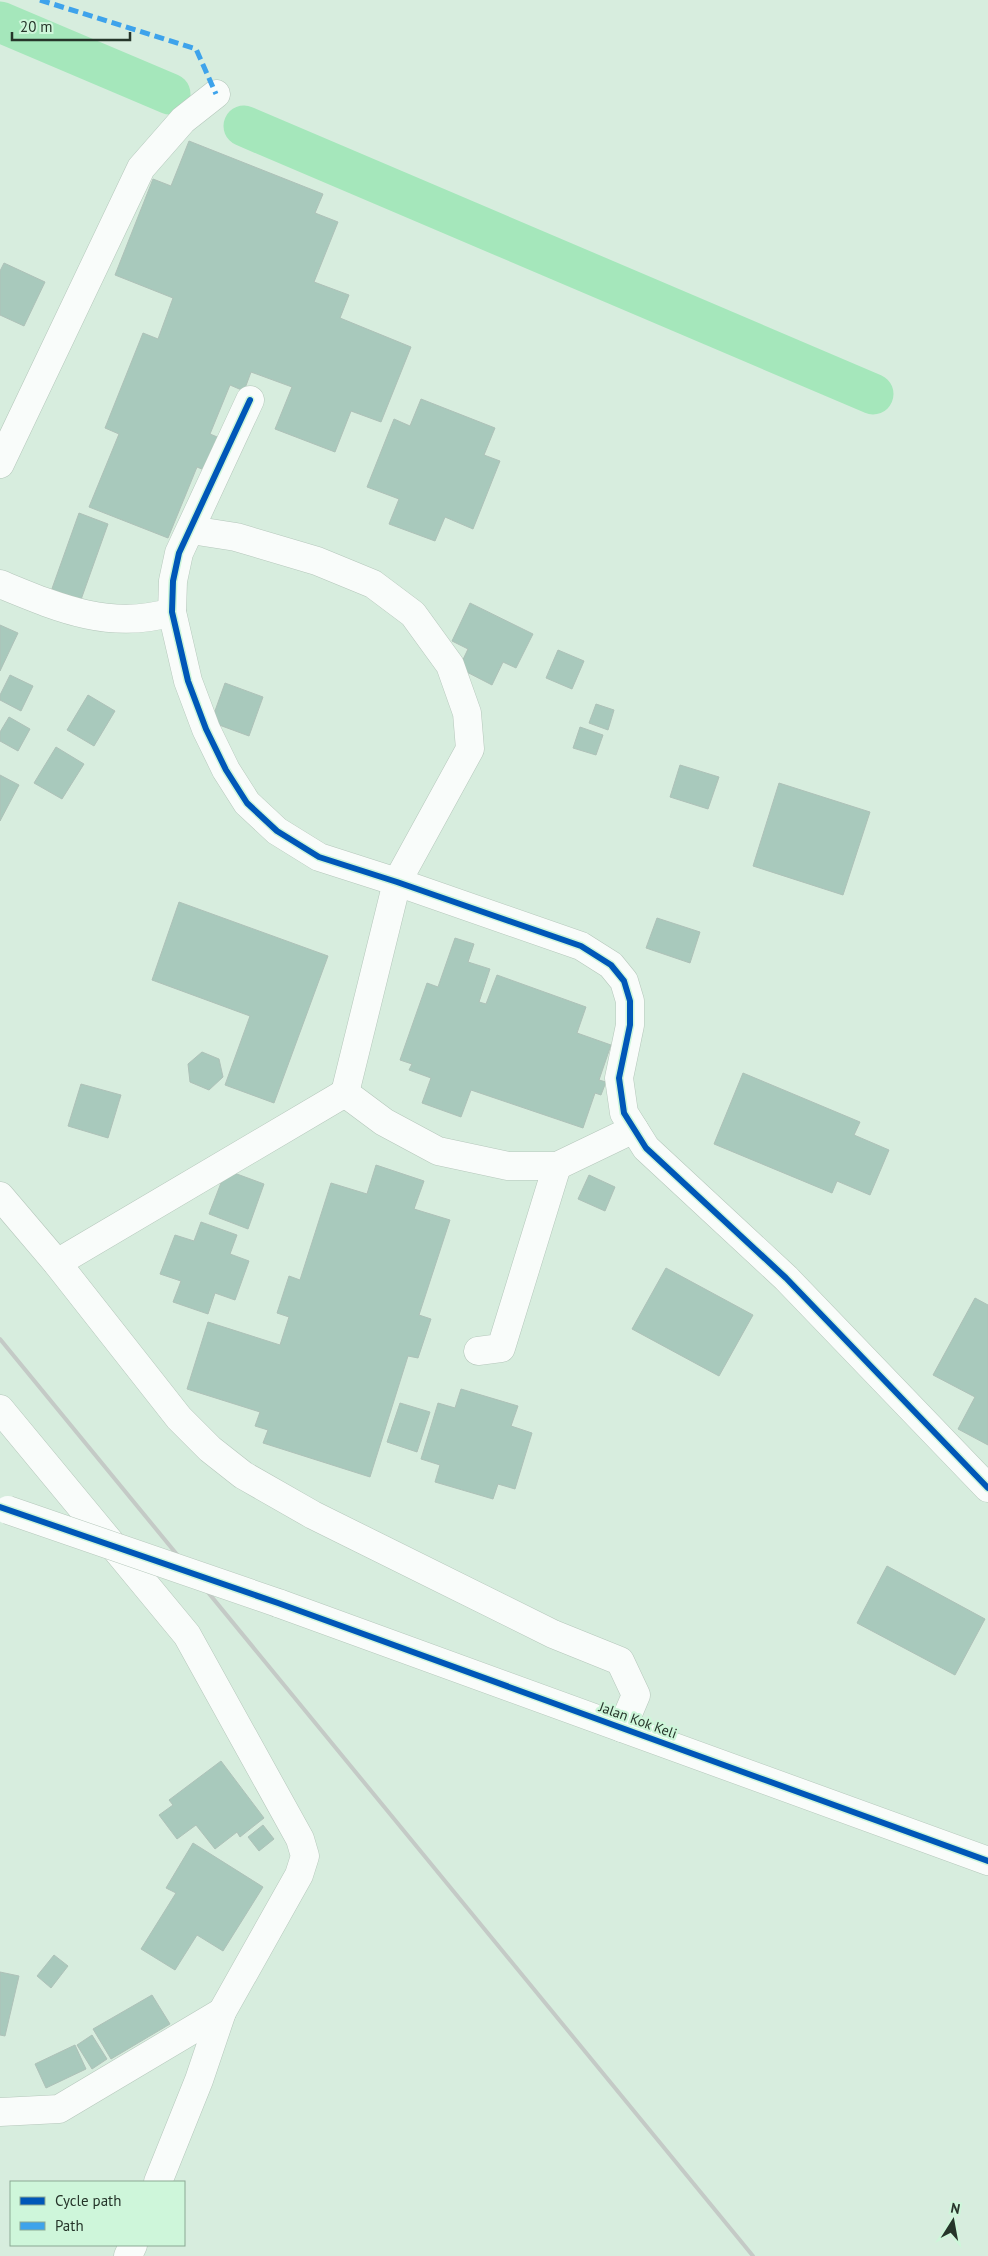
<svg xmlns="http://www.w3.org/2000/svg" width="988" height="2256" font-family="'PT Sans',sans-serif">
<style>
.lines{fill:none;stroke-linecap:round;stroke-linejoin:round}
.canal{stroke:#a5e7bb;stroke-width:41}
.building{fill:#a8c9bc;stroke:#aec1b8}
.street-casing{stroke:#b5c7bb;stroke-width:29}
.secondary-casing{stroke:#b5c7bb;stroke-width:29}
.street{stroke:#f9fcfa;stroke-width:28}
.secondary{stroke:#f9fcfa;stroke-width:28}
.rail{stroke:#c4cac6;stroke-width:4}
.secondary-bridge-casing{stroke:#b5c7bb;stroke-width:29;stroke-linecap:butt}
.secondary-bridge{stroke:#f9fcfa;stroke-width:28}
.quiet{stroke:#3ea3eb;stroke-width:5;stroke-dasharray:10 5;stroke-linecap:butt}
.cycleway-casing{stroke:#cef6da;stroke-width:9}
.cycleway{stroke:#0057b8;stroke-width:6}
.labels{text-anchor:middle;stroke-width:4.5;stroke-linejoin:round;paint-order:stroke}
.street-label{font-size:14px;fill:#26352a;stroke:#cef6da}
</style>
<rect width="100%" height="100%" fill="#d7edde"/>
<g class="lines">
<!-- canal -->
<g class="canal">
<path d="M0,22L170,94"/>
<path d="M244,126L873,394"/>
</g>
</g>
<!-- building -->
<g class="building">
<path d="M189,141L323,194L315,213L338,222L314,282L349,295L340,318L411,347L381,422L351,411L335,452L275,429L292,387L251,372L244,391L230,385L210,434L222,439L209,472L197,467L168,538L89,507L119,434L105,428L143,333L158,339L173,298L115,275L153,179L171,186Z"/>
<path d="M4,263L45,282L24,326L0,315V271Z"/>
<path d="M421,399L495,428L484,455L500,461L473,529L445,517L435,541L389,524L399,499L367,487L394,419L410,426Z"/>
<path d="M79,513L108,524L78,608L49,597Z"/>
<path d="M470,603L533,634L516,668L503,662L492,685L459,668L468,649L452,641Z"/>
<path d="M0,625L18,633L0,671Z"/>
<path d="M558,650L584,661L572,689L546,678Z"/>
<path d="M10,675L33,686L21,711L0,700V695Z"/>
<path d="M225,683L263,697L249,736L211,722Z"/>
<path d="M88,695L115,711L94,746L67,730Z"/>
<path d="M596,704L614,710L608,730L589,723Z"/>
<path d="M9,717L30,729L18,751L0,741V732Z"/>
<path d="M580,727L603,735L596,755L573,748Z"/>
<path d="M56,747L84,764L62,799L34,783Z"/>
<path d="M680,765L719,777L708,809L670,797Z"/>
<path d="M0,775L19,785L0,821Z"/>
<path d="M779,783L870,812L843,895L753,866Z"/>
<path d="M179,902L328,956L274,1103L225,1085L250,1016L152,980Z"/>
<path d="M657,918L700,932L690,963L646,948Z"/>
<path d="M455,938L474,944L468,962L490,969L479,1002L486,1004L497,975L586,1007L577,1033L611,1045L599,1080L606,1082L601,1095L595,1093L583,1128L471,1090L461,1117L422,1103L431,1078L409,1070L412,1064L400,1060L427,983L438,987Z"/>
<path d="M202,1052L219,1059L223,1077L209,1090L190,1082L188,1064Z"/>
<path d="M743,1073L860,1122L854,1135L889,1150L870,1195L837,1181L832,1193L714,1144Z"/>
<path d="M81,1084L121,1095L108,1138L68,1126Z"/>
<path d="M376,1165L424,1181L414,1209L450,1220L419,1315L431,1319L418,1358L408,1356L370,1477L263,1443L268,1430L255,1426L260,1412L187,1389L208,1322L280,1345L289,1317L277,1313L289,1276L300,1280L331,1183L367,1194Z"/>
<path d="M226,1170L264,1184L248,1229L209,1214Z"/>
<path d="M589,1175L615,1187L605,1211L578,1199Z"/>
<path d="M201,1222L237,1235L230,1254L249,1261L235,1300L215,1293L208,1314L173,1302L181,1281L160,1274L175,1235L194,1241Z"/>
<path d="M666,1268L753,1315L719,1376L632,1329Z"/>
<path d="M975,1298L988,1305V1445L958,1429L975,1397L933,1375Z"/>
<path d="M461,1389L518,1406L511,1426L532,1433L515,1489L498,1484L493,1499L435,1482L440,1465L421,1459L438,1403L455,1408Z"/>
<path d="M400,1403L430,1412L417,1452L387,1442Z"/>
<path d="M887,1566L985,1619L955,1675L857,1623Z"/>
<path d="M221,1761L264,1818L240,1837L237,1832L215,1849L196,1825L177,1839L159,1815L173,1805L169,1800Z"/>
<path d="M263,1825L274,1839L259,1851L248,1837Z"/>
<path d="M193,1843L263,1887L223,1951L197,1935L175,1970L141,1949L176,1893L166,1888Z"/>
<path d="M54,1955L68,1966L51,1988L37,1976Z"/>
<path d="M0,1972L19,1976L5,2036L0,2035Z"/>
<path d="M152,1995L170,2024L111,2059L93,2029Z"/>
<path d="M92,2035L107,2059L92,2069L77,2045Z"/>
<path d="M75,2045L86,2069L46,2088L35,2064Z"/>
</g>
<g class="lines">
<!-- street casing -->
<g class="street-casing">
<g id="street">
<path d="M250,400L179,553L173,581L172,612L188,681L206,729L226,770L247,803L277,831L319,857L397,882L581,946L611,965L624,981L630,1001V1025L619,1078L624,1113L646,1148L786,1278L988,1488"/>
<path d="M0,464L141,168L183,120L216,94"/>
<path d="M191,530L236,537L317,561L373,584L413,614L450,665L467,713L470,749L397,882L345,1093"/>
<path d="M0,584C56,607 110,631 172,612"/>
<path d="M0,1196L57,1263L179,1418L210,1449L243,1475L313,1515L553,1634L620,1661L636,1695L622,1728"/>
<path d="M57,1263L345,1093L384,1122L438,1151L508,1166H557L634,1129"/>
<path d="M478,1351L501,1348L557,1166"/>
<path d="M0,1409L187,1635L300,1839L305,1856L299,1875L222,2012L199,2080L158,2182"/>
<path d="M0,2112L59,2109L222,2012"/>
<path d="M128,2256L133,2245"/>
</g>
</g>
<!-- secondary casing -->
<g class="secondary-casing">
<path id="secondary" d="M278,1603L988,1861"/>
</g>
<!-- street -->
<use href="#street" class="street"/>
<!-- secondary -->
<use href="#secondary" class="secondary"/>
<!-- rail -->
<path class="rail" d="M0,1339L753,2256"/>
<!-- secondary-bridge casing -->
<g class="secondary-bridge-casing">
<path id="secondary-bridge" d="M8,1510L278,1603"/>
</g>
<!-- secondary-bridge -->
<use href="#secondary-bridge" class="secondary-bridge"/>
<!-- quiet -->
<path class="quiet" d="M40,0L196,49L216,94"/>
<!-- cycleway casing -->
<g class="cycleway-casing">
<g id="cycleway">
<path d="M250,400L179,553L173,581L172,612L188,681L206,729L226,770L247,803L277,831L319,857L397,882L581,946L611,965L624,981L630,1001V1025L619,1078L624,1113L646,1148L786,1278L988,1488"/>
<path d="M0,1507L278,1603L988,1861"/>
</g>
</g>
<!-- cycleway -->
<use href="#cycleway" class="cycleway"/>
</g>
<g class="labels">
<!-- street labels -->
<g class="street-label">
<text transform="translate(638 1720) rotate(20)" y="5">Jalan Kok Keli</text>
</g>
</g>
<!-- legend -->
<rect x="10" y="2181" width="175" height="65" fill="#cef6da" stroke="#8ba994"/>
<rect x="20" y="2197" width="25" height="8" fill="#0057b8" stroke="#8ba994"/>
<text x="55" y="2206" font-size="15" fill="#26352a">Cycle path</text>
<rect x="20" y="2222" width="25" height="8" fill="#3ea3eb" stroke="#8ba994"/>
<text x="55" y="2231" font-size="15" fill="#26352a">Path</text>
<!-- north arrow -->
<g transform="translate(953 2221) rotate(11)" stroke="#cef6da" stroke-width="4" paint-order="stroke">
<path d="M0-4L9 19L0 12L-9 19Z" fill="#26352a"/>
<text y="-8" font-size="14" font-weight="bold" text-anchor="middle" fill="#26352a">N</text>
</g>
<!-- scale -->
<path d="M12 32v8h118v-8" fill="none" stroke="#26352a" stroke-width="2.5"/>
<text x="20" y="32" font-size="15" fill="#26352a" stroke="#cef6da" stroke-width="4" paint-order="stroke">20 m</text>
</svg>
